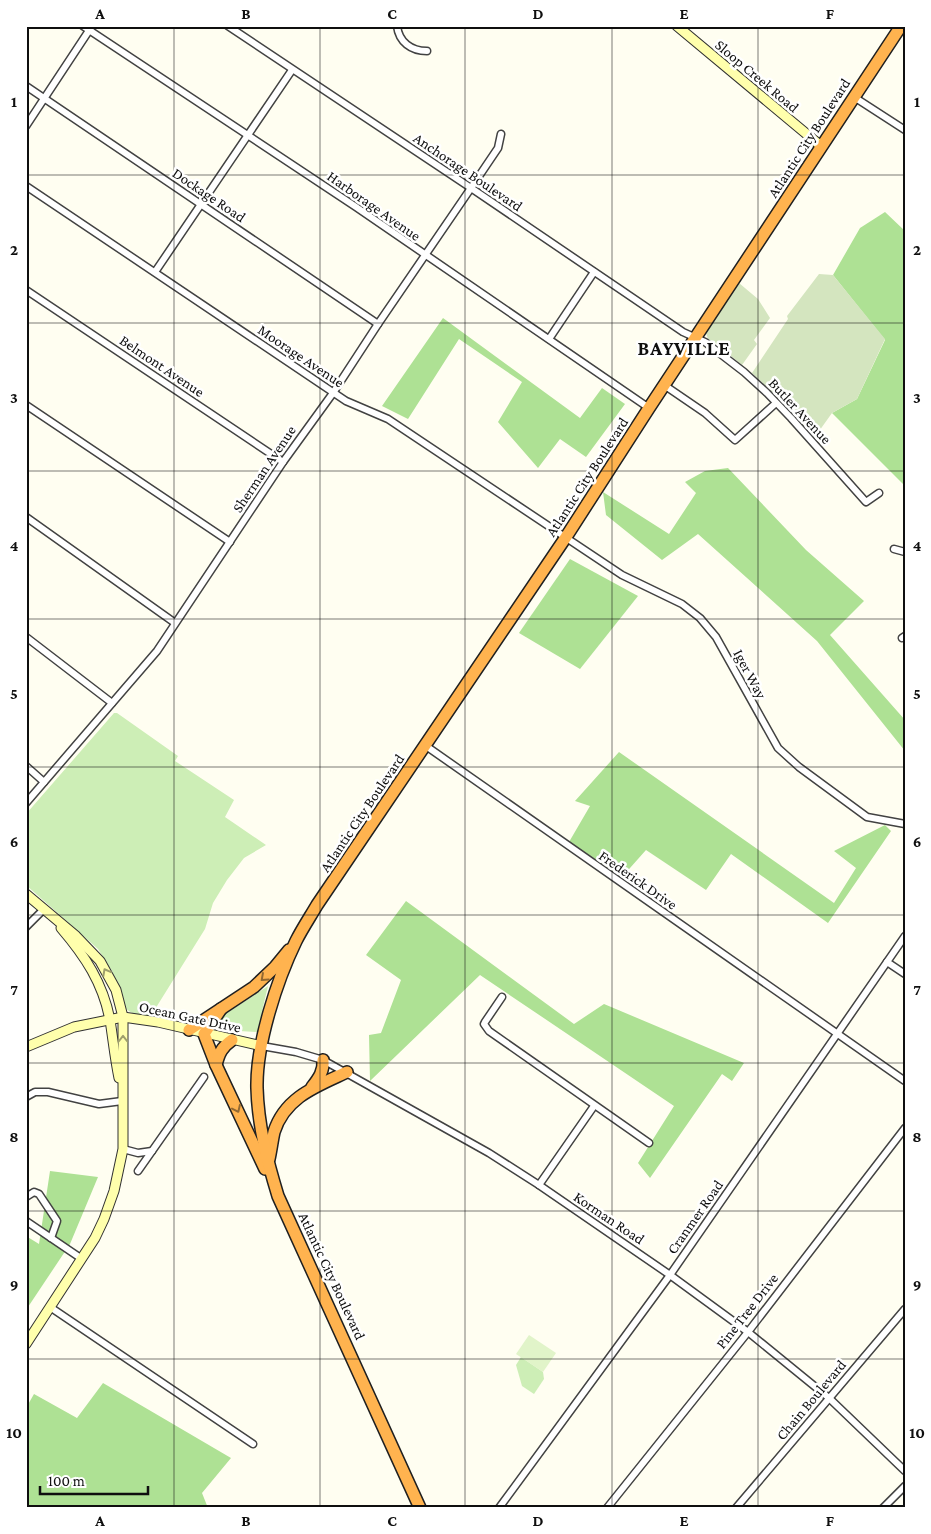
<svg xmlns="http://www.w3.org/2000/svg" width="931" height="1534" font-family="'Crimson Pro',serif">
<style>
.green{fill:#cdeeb6}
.forest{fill:#aee194}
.cemetery{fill:#d4e5bf}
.pitch{fill:#e1f4c9}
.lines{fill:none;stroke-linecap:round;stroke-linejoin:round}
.street-casing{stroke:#424242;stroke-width:9}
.secondary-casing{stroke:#313131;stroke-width:11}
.highway-casing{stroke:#202020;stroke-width:14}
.street{stroke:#fff;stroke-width:6}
.secondary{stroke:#ffffac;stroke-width:9}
.highway{stroke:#ffb34f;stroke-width:11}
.oneway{stroke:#9f9f6d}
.oneway2{stroke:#936932}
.grid{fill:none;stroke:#0f0f0f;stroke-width:1;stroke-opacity:0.55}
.labels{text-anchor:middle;stroke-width:5;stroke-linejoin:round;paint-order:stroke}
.street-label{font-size:15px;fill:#0f0f0f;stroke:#fff}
.district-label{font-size:20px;font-weight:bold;letter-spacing:1px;fill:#0f0f0f;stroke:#fff}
.neatline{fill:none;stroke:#0f0f0f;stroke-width:2}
.grid-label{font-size:16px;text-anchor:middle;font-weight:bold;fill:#0f0f0f}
</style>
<rect width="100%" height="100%" fill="#fffef1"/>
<!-- green -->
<g class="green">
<path d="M114,713H117L178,756L175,761L234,800L225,817L266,845L244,858L227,880L213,903L205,929L157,1006L155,1014L153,1016C142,1015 131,1016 125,1007L112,971L98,949L26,885V814Z"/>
<path d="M268,986L257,1032L239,1031L216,1025L221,1017Z"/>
<path d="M521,1357L543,1372L544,1379L534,1394L522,1386L516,1365Z"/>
</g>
<!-- forest -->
<g class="forest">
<path d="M885,212L905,231V486L832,413L857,399L885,340L833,275L860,228Z"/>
<path d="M443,318L580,418L602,388L625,404L586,457L560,439L538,468L498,422L522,382L459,339L408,419L382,406Z"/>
<path d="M728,468L806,550L864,601L830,635L905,720V751L817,641L698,534L662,560L606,515L603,492L669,534L696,493L685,482L705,471Z"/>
<path d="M570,559L638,596L580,669L519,633Z"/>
<path d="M619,752L834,903L856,868L834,851L885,825L891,831L828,923L731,854L706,890L646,850L622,877L569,842L590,806L575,801Z"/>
<path d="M406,901L574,1024L604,1004L744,1063L732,1081L722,1074L650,1178L638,1163L674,1106L480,975L370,1081L369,1035L381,1033L401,980L366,955Z"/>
<path d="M50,1171L98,1177L70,1244L26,1310V1236L39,1244Z"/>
<path d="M103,1383L231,1458L202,1493L208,1508L26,1507V1408L34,1394L77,1418Z"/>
</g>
<!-- cemetery -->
<g class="cemetery">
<path d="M819,274L833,275L885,339L857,399L832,413L817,434L752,373L788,319L787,316Z"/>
<path d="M739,283L758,299L770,318L754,340L757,344L742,365L714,342L708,339L706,333Z"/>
</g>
<!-- pitch -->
<path class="pitch" d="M529,1335L556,1353L543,1372L516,1354Z"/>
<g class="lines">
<!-- street casing -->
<g class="street-casing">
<g id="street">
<path d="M83,26L356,207L649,408"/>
<path d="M228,26L471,188L683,332L705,342L744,372L767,393L791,418L866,502L879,493"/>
<path d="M397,26C399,42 411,51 427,51"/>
<path d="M26,86L378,324"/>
<path d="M854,97L905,130"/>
<path d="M26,126L92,26"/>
<path d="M26,186L346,401L388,419L622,575L682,604L700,618L716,637L778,748L799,767L867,817L905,824"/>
<path d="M155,272L292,70"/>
<path d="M26,290L283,462"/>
<path d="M549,339L594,272"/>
<path d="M664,385L705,413L735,440L776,403"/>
<path d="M26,405L230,542"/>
<path d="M26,517L175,623"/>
<path d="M894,549L905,552"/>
<path d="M26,637L112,703"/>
<path d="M902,638L905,636"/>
<path d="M426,746L905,1081"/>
<path d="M26,766L44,782"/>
<path d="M26,803L157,651L283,462L333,393L378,324L471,188L498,148L501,134"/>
<path d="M26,927L44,909"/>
<path d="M887,962L905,974"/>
<path d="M502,997L485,1022L484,1024L489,1031L649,1143"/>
<path d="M262,1046L296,1052L323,1060L489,1153L539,1185L670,1275L748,1332L829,1398L905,1471"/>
<path d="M26,1097L35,1092H48L99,1104L122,1101"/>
<path d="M123,1149L138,1153L152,1151"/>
<path d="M138,1171L204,1077"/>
<path d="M539,1185L594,1106"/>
<path d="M26,1197L34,1192L39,1194L57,1221L51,1238"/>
<path d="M26,1221L82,1259"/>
<path d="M50,1307L253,1444"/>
<path d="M499,1508L670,1275L905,936"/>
<path d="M607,1508L748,1332L905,1128"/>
<path d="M736,1508L905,1309"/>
<path d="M883,1508L905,1486"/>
</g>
</g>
<!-- secondary casing -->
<g class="secondary-casing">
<g id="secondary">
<path d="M677,26L821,146"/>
<path d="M26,894L76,936L100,961L116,990L123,1017V1149L114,1191L104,1219L95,1238L26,1344"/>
<path d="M61,928C85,956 103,983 110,1020C113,1039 115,1059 119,1078"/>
<path d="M26,1047L74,1027L123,1017L158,1022L262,1046"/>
</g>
</g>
<!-- highway casing -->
<g class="highway-casing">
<g id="highway">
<path d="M221,1009L204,1034L216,1065L265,1169"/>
<path d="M189,1030L254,987L275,967L289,950"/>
<path d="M216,1065C219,1053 222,1047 232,1040"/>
<path d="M312,1087C319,1078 324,1071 323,1060"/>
<path d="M269,1159C271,1150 272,1141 274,1132C285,1097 317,1086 347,1072"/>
<path d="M420,1508L278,1196C267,1160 258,1125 257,1088C256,1044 277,980 296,941C302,929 310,917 317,905L566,537L649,408L901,26"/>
</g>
</g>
<!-- street -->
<use href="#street" class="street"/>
<!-- secondary -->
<use href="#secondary" class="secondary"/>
<!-- highway -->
<use href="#highway" class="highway"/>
</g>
<!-- one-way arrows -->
<defs><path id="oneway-chevron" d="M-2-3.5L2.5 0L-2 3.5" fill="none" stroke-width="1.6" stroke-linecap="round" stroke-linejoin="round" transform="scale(1.25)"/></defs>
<g class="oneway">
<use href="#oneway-chevron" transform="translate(106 972) rotate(-118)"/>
<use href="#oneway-chevron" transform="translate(123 1039) rotate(-90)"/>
</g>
<g class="oneway2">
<use href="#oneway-chevron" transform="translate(264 978) rotate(138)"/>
<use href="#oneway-chevron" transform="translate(237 1109) rotate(65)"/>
</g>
<!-- grid -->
<path class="grid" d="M174,26V1508M320,26V1508M465,26V1508M612,26V1508M758,26V1508M26,175H905M26,323H905M26,471H905M26,619H905M26,767H905M26,915H905M26,1063H905M26,1211H905M26,1359H905"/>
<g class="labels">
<!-- street labels -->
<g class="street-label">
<text transform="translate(757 76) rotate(40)" y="5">Sloop Creek Road</text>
<text transform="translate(809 138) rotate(-57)" y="5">Atlantic City Boulevard</text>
<text transform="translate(468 172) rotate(34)" y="5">Anchorage Boulevard</text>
<text transform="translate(209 195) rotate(34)" y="5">Dockage Road</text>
<text transform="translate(374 206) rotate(35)" y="5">Harborage Avenue</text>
<text transform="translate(301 356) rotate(34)" y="5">Moorage Avenue</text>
<text transform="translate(162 366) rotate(34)" y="5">Belmont Avenue</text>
<text transform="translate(800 411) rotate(47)" y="5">Butler Avenue</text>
<text transform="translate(264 469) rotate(-56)" y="5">Sherman Avenue</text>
<text transform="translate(587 477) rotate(-57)" y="5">Atlantic City Boulevard</text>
<text transform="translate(750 674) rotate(62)" y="5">Iger Way</text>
<text transform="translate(362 813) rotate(-56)" y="5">Atlantic City Boulevard</text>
<text transform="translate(638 880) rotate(35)" y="5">Frederick Drive</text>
<text transform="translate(190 1017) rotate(12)" y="5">Ocean Gate Drive</text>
<text transform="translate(695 1217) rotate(-55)" y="5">Cranmer Road</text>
<text transform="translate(609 1218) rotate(34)" y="5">Korman Road</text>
<text transform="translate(332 1276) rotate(65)" y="5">Atlantic City Boulevard</text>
<text transform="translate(747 1311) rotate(-52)" y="5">Pine Tree Drive</text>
<text transform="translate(811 1400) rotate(-50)" y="5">Chain Boulevard</text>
</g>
<!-- district labels -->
<g class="district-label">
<text x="684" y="355">BAYVILLE</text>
</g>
</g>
<!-- border -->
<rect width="931" height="1534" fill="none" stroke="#ffffff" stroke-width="55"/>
<!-- scale -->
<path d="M40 1486v8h108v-8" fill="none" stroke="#0f0f0f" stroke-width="2.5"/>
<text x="48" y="1486" font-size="15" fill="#0f0f0f" stroke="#ffffff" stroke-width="4" paint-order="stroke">100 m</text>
<rect x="28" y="28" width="876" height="1478" class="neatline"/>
<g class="grid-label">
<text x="100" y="19">A</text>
<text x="246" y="19">B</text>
<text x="392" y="19">C</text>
<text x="538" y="19">D</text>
<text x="684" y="19">E</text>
<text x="830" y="19">F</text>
<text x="14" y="107">1</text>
<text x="917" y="107">1</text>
<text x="14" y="255">2</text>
<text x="917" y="255">2</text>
<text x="14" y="403">3</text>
<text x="917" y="403">3</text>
<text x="14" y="551">4</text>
<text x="917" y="551">4</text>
<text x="14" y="699">5</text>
<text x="917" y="699">5</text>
<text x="14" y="847">6</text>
<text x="917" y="847">6</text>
<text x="14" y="995">7</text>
<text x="917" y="995">7</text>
<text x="14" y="1142">8</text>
<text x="917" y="1142">8</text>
<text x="14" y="1290">9</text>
<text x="917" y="1290">9</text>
<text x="14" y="1438">10</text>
<text x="917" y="1438">10</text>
<text x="100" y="1526">A</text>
<text x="246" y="1526">B</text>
<text x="392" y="1526">C</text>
<text x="538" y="1526">D</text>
<text x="684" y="1526">E</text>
<text x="830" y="1526">F</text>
</g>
</svg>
